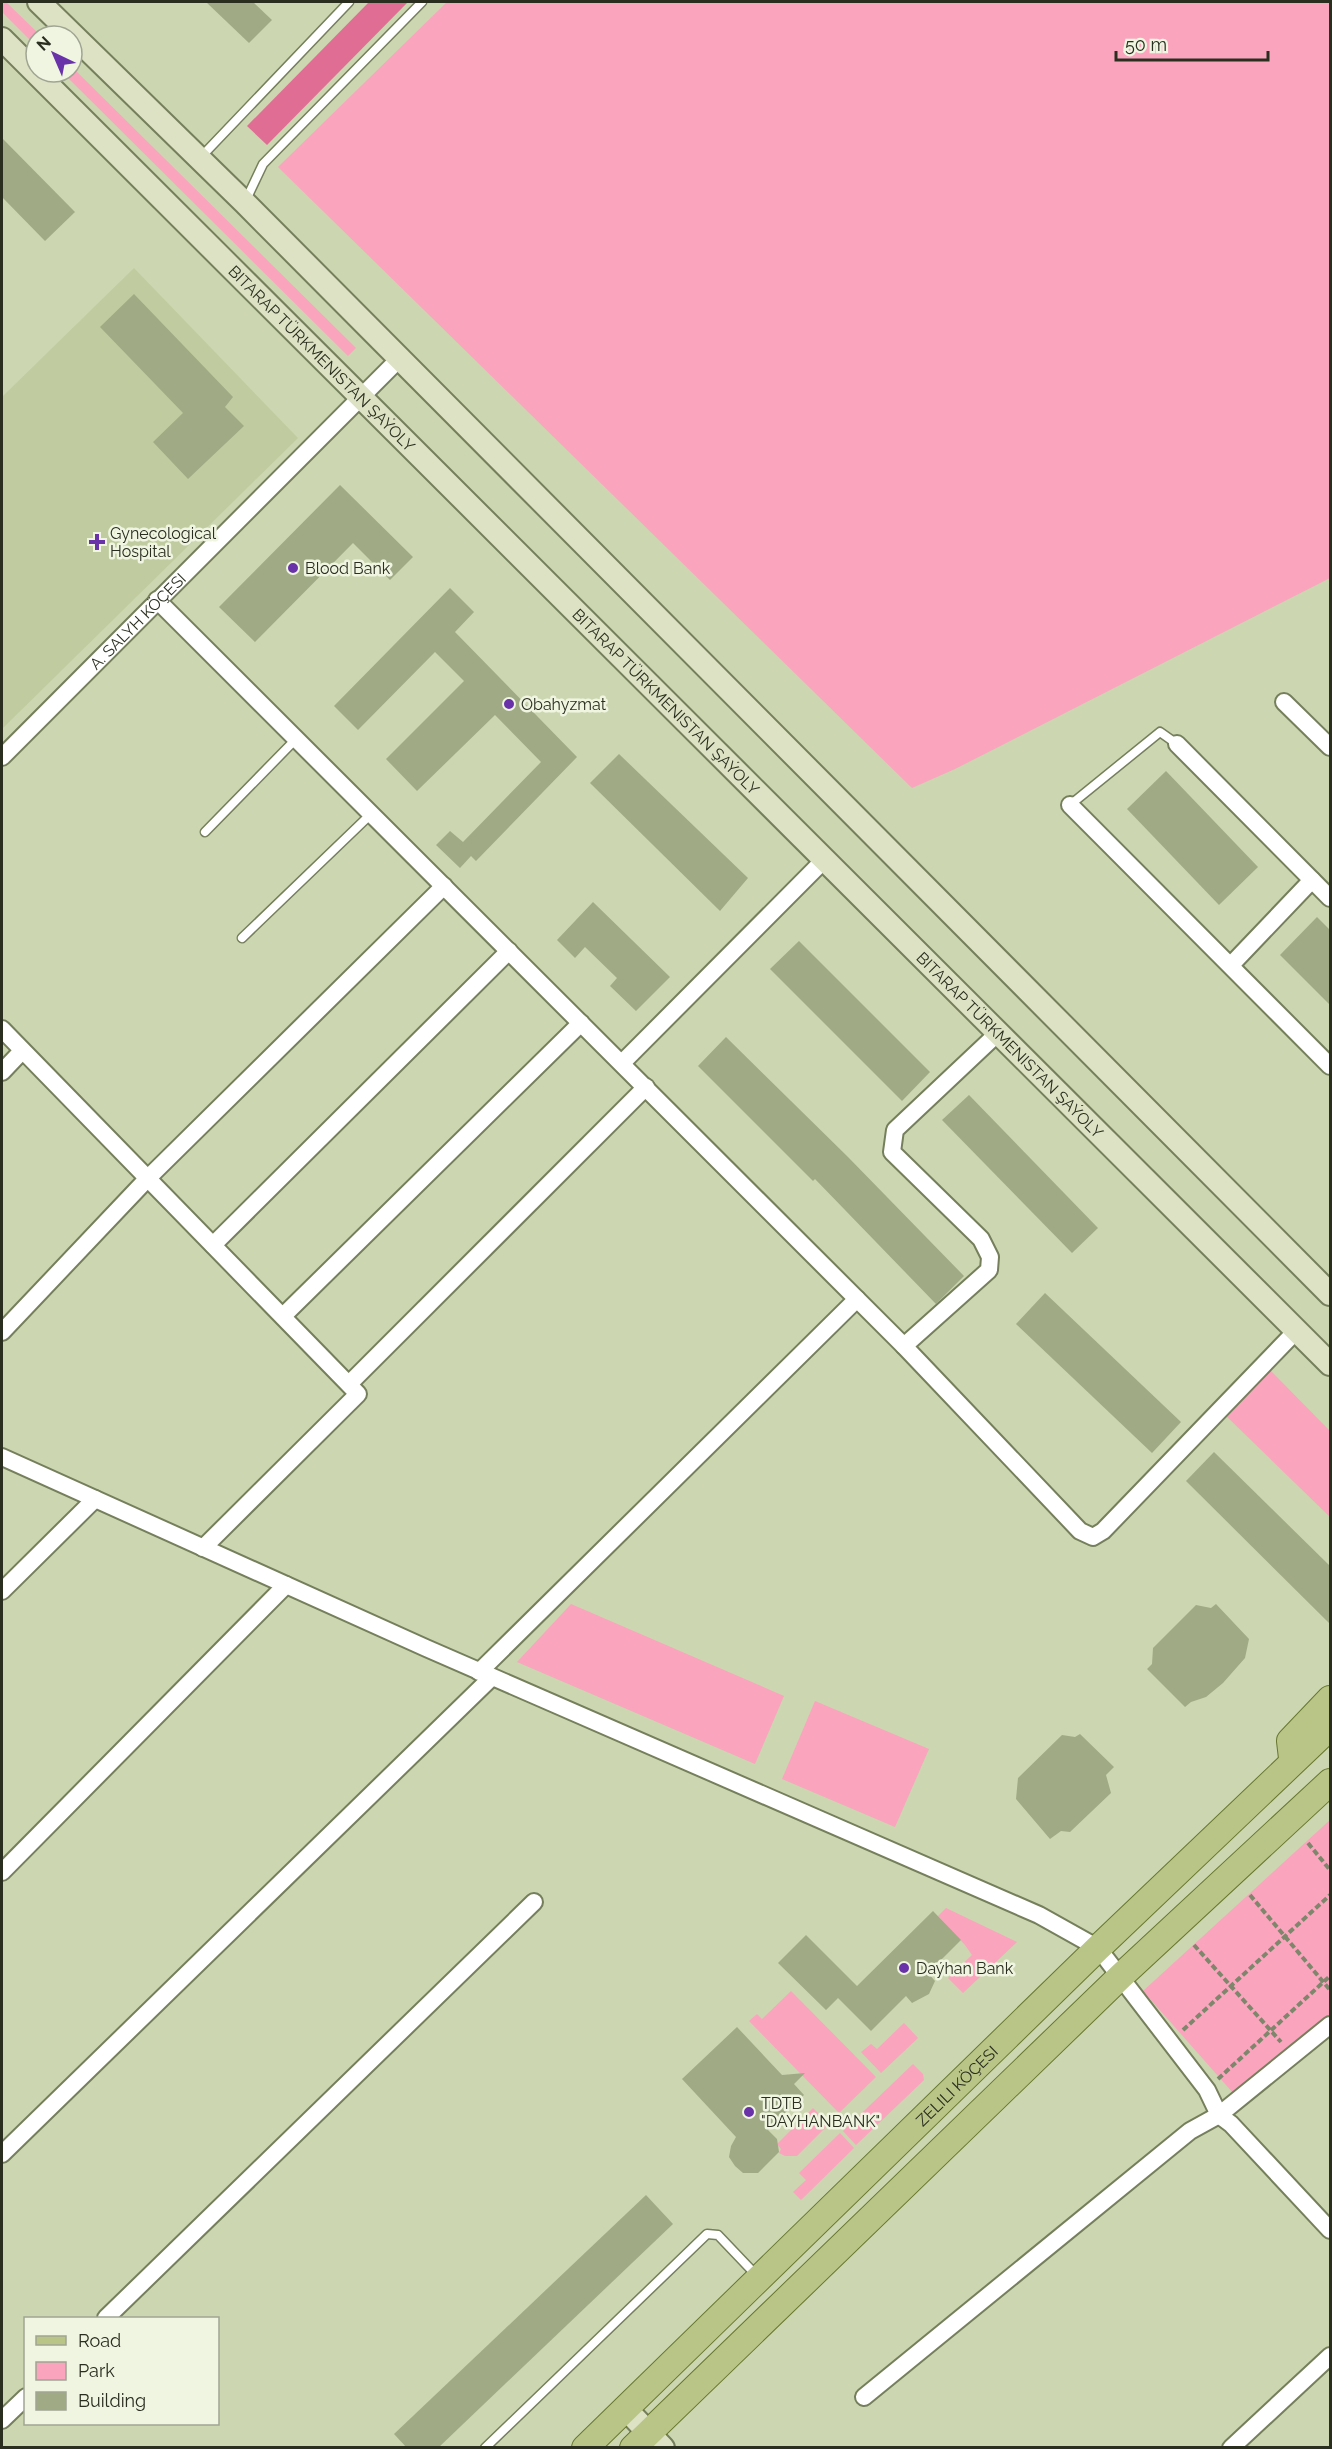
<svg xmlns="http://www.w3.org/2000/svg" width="1332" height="2449" font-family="Raleway,sans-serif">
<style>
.built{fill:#c0cc9f}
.green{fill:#faa4be}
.forest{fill:#df6d94}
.building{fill:#a0aa85}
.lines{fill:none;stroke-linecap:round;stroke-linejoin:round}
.lane-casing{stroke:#757f5c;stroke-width:11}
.street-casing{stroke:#757f5c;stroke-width:20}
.secondary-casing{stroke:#757f5c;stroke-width:26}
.primary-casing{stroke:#68772f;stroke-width:28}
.path{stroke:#7e866b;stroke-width:4;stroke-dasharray:6 3;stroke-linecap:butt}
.lane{stroke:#fff;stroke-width:8}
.street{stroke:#fff;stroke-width:16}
.secondary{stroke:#dce2c3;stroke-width:22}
.primary{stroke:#b9c587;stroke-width:26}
.poi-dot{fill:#6932a9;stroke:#eff5e1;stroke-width:2}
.labels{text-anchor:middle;stroke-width:5;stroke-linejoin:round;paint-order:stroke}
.street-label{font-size:16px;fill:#2a2e1f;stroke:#eff5e1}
.poi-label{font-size:16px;fill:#2a2e1f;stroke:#eff5e1;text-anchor:start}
</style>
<rect width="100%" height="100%" fill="#ccd6b0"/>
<!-- built -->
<path class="built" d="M134,268L298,438L2,729V397Z"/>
<!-- green -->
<g class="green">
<path d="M2,2H6L41,36H36V46L2,12Z"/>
<path d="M447,2H1330V578L955,769L912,788L278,167Z"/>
<path d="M72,67L356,348L348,356L62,72H72Z"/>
<path d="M1268,1368L1330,1431V1517L1222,1412Z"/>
<path d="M571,1604L784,1696L755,1764L517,1662Z"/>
<path d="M815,1701L929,1749L895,1827L782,1779Z"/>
<path d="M1330,1820V2024L1241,2102L1143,1991Z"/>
<path d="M946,1908L1017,1942L963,1993L948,1978L972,1955L965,1945L938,1916Z"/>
<path d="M791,1991L876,2077L839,2113L749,2021L757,2014L762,2019Z"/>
<path d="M904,2023L918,2038L881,2073L861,2052L871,2044L877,2049Z"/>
<path d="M913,2064L923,2074L924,2080L856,2145L843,2131Z"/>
<path d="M813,2108L829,2124L797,2156H785L779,2153L781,2149L777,2144Z"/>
<path d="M840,2133L854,2148L801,2200L793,2192L806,2180L799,2173Z"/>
</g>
<!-- forest -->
<path class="forest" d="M369,2H408L267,145L247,126Z"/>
<!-- building -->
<g class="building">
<path d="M206,2H253L272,20L249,43Z"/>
<path d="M2,138L75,212L45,241L2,197Z"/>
<path d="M134,294L233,397L225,407L244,426L188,479L153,442L183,413L100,327Z"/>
<path d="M340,485L413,557L390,580L353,543L255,642L219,607Z"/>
<path d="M450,588L474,612L455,632L577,757L476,861L471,856L460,868L436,845L450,831L463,842L541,762L495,715L417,791L386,759L464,681L435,652L358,730L334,706Z"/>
<path d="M619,754L748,878L720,911L590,783Z"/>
<path d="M1166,771L1258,867L1219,905L1127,809Z"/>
<path d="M593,902L670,977L636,1011L610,986L617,978L585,947L575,958L557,940Z"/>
<path d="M1317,917L1330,930V1005L1280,955Z"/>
<path d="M799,941L930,1072L902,1101L770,969Z"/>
<path d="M726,1037L848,1157L964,1276L936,1304L815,1179L813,1181L698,1066Z"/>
<path d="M969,1095L1098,1228L1072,1253L942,1120Z"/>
<path d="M1045,1293L1181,1422L1152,1453L1016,1324Z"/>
<path d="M1214,1452L1330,1566V1624L1186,1481Z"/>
<path d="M1216,1604L1249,1639L1245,1658L1223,1683L1206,1697L1191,1702L1185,1707L1147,1669L1152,1664L1153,1648L1196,1605L1211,1608Z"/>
<path d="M1080,1734L1114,1767L1106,1775L1111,1793L1070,1832L1061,1831L1050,1839L1016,1799L1018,1778L1062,1735L1075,1737Z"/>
<path d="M933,1911L961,1940L928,1973L935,1981L929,1994L912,2003L906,1996L871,2031L838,1998L826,2010L778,1963L806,1935L857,1986Z"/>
<path d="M737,2027L782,2075L805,2073L794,2084L804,2095L768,2130L777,2139L779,2152L758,2173H743L735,2166L729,2157L731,2146L736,2137L682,2079Z"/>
<path d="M646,2195L673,2224L438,2448H407L394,2434Z"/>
</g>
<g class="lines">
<!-- lane casing -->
<g class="lane-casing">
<g id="lane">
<path d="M200,158L349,2"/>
<path d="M245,202L263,164L422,2"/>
<path d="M1070,805L1160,732L1177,744"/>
<path d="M205,832L296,739"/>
<path d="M242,938L371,814"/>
<path d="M485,2448L707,2234L718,2235L758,2277"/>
</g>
</g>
<!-- street casing -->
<g class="street-casing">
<g id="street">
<path d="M157,600L904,1346L1080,1531L1093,1537L1103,1531L1297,1330"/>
<path d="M1284,702L1330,747"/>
<path d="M1177,744L1330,898"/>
<path id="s1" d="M2,757L400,358"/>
<path d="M1070,805L1330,1066"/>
<path d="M1231,965L1312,880"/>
<path d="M2,1029L358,1394L203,1548"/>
<path d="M622,1063L824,860"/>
<path d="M2,1072L22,1051"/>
<path d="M213,1245L509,951"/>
<path d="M283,1316L581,1023"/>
<path d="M2,1332L148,1178L444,886"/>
<path d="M904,1346L989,1270L990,1257L981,1239L892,1152L895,1130L998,1033"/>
<path d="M349,1384L646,1087"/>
<path d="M2,1457L426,1648L1039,1915L1098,1948L1207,2090L1219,2115L1231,2124L1330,2230"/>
<path d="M2,1591L95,1499"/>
<path d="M479,1672L857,1299"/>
<path d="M2,1872L286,1585"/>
<path d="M2,2154L492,1677"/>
<path d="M106,2318L534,1902"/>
<path d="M864,2397L1190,2131L1219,2115L1330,2025"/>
<path d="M2,2420L26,2397"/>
<path d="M1231,2448L1330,2356"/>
</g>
</g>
<!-- secondary casing -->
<g class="secondary-casing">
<g id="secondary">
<path d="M39,2L245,203L1330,1294"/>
<path id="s2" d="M2,39L1330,1364"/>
<path d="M625,2408L663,2448"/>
</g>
</g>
<!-- primary casing -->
<g class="primary-casing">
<g id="primary">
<path d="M1292,1758L1290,1741L1330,1699"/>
<path id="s3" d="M585,2448L1098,1948L1330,1727"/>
<path d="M633,2448L1121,1976L1330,1782"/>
</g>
</g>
<!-- path -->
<g class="path">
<path d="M1308,1843L1330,1870"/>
<path d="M1250,1895L1330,1990"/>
<path d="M1194,1945L1281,2042"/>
<path d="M1183,2030L1330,1895"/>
<path d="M1218,2079L1330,1976"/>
</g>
<!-- lane -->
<use href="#lane" class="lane"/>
<!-- street -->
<use href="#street" class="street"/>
<!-- secondary -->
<use href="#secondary" class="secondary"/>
<!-- primary -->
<use href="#primary" class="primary"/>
</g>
<!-- markers -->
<g class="poi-dot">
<path d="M94 533h6v6h6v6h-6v6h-6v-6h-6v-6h6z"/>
<circle cx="293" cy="568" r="6"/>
<circle cx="509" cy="704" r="6"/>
<circle cx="904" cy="1968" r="6"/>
<circle cx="749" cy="2112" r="6"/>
</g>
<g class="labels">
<!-- street labels -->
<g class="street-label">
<text dy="6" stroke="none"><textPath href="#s2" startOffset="452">BITARAP TÜRKMENISTAN ŞAÝOLY</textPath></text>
<text dy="6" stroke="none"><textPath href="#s1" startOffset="192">A. SALYH KÖÇESI</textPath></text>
<text dy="6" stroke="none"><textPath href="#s2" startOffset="938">BITARAP TÜRKMENISTAN ŞAÝOLY</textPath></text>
<text dy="6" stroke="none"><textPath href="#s2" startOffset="1424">BITARAP TÜRKMENISTAN ŞAÝOLY</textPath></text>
<text dy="6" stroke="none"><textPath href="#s3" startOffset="519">ZELILI KÖÇESI</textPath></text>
</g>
<!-- poi labels -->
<g class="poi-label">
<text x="110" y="539">Gynecological<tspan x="110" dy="18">Hospital</tspan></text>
<text x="305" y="574">Blood Bank</text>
<text x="521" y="710">Obahyzmat</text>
<text x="916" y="1974">Daýhan Bank</text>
<text x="761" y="2109">TDTB<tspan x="761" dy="18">"DAYHANBANK"</tspan></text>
</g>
</g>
<!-- border -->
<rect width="1332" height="2449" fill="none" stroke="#2a2e1f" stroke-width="6"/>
<!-- legend -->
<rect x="24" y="2317" width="195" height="108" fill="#eff5e1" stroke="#a0a593" stroke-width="1.5"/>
<rect x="36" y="2336" width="30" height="9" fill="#b9c587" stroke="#a0a593" stroke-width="1.5"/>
<text x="78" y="2347" font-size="18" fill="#2a2e1f">Road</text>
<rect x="36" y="2362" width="30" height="18" fill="#faa4be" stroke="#a0a593" stroke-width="1.5"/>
<text x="78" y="2377" font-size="18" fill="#2a2e1f">Park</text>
<rect x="36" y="2392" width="30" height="18" fill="#a0aa85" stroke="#a0a593" stroke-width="1.5"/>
<text x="78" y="2407" font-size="18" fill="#2a2e1f">Building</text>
<!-- north arrow -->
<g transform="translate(54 54) rotate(316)"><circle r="28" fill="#eff5e1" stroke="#a0a593" stroke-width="1.5"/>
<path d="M0-4.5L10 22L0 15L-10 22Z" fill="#6932a9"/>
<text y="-9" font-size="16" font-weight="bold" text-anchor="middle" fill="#2a2e1f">N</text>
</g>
<!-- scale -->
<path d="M1116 51v9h152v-9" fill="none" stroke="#2a2e1f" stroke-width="3"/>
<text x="1125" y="51" font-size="18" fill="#2a2e1f" stroke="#eff5e1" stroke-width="4.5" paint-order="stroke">50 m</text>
</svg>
